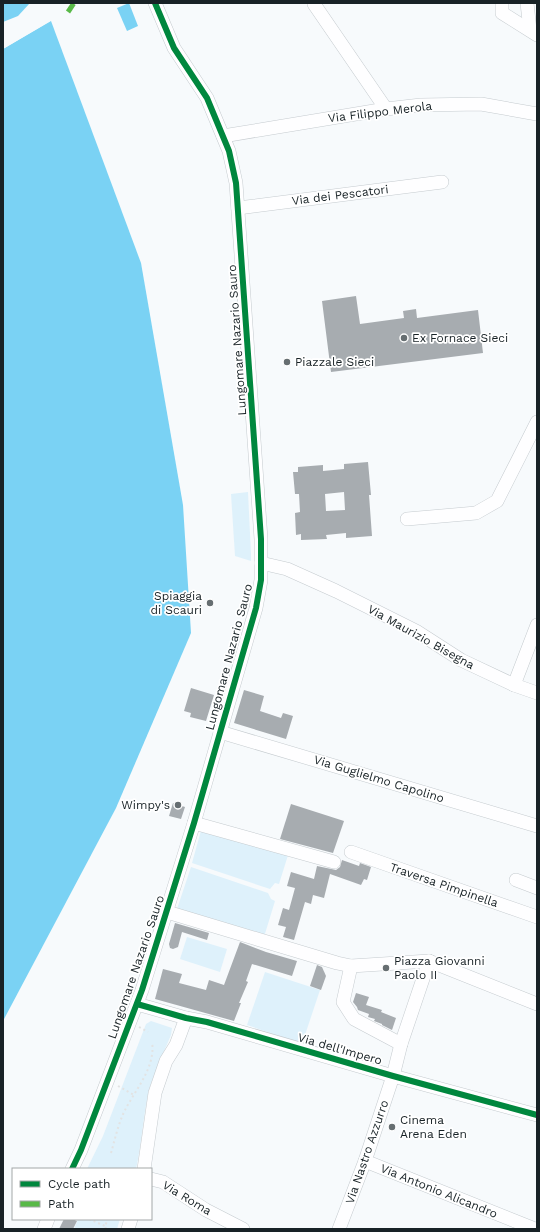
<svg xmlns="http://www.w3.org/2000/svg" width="540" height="1232" font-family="'Work Sans',sans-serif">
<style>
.green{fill:#def1fb}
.water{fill:#7ad2f4}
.pier{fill:#f7fafc}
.building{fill:#a7acb0;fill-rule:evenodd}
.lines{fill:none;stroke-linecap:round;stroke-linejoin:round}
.minor-casing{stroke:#c5cbcf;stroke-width:14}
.path{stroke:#e2e3e3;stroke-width:2;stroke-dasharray:2 3;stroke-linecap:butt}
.minor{stroke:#fefeff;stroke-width:13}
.quiet{stroke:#58b947;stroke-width:5;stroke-dasharray:10 5;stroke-linecap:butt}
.cycleway-casing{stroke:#fff;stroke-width:8}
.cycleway{stroke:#00873e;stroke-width:6}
.poi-dot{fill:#666e71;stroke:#fff;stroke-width:1.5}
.labels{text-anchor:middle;stroke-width:3.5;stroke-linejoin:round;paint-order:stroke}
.street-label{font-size:12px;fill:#182226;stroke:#fff}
.poi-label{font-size:12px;fill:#182226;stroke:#fff;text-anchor:start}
</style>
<rect width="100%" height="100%" fill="#f7fafc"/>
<!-- green -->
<g class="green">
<path d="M248,492L251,554V561L235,556L231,494Z"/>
<path d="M202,827L289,852L279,884L275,883L270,889L192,863Z"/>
<path d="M191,867L268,893L271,899L275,901L264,937L177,909Z"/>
<path d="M187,937L227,949L220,972L180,959Z"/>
<path d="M265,972L320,990L302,1044L247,1025Z"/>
<path d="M151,1021L172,1028L171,1035C164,1052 154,1072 149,1090C143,1116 142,1143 136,1169H87L103,1136L146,1024Z"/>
<path d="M78,1219H120L117,1229H74Z"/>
</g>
<!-- water -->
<g class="water">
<path d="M3,3H30L18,16L3,22Z"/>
<path d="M129,3L138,26L127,31L117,8Z"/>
<path d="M51,21L141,263L183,505L191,633L116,808L3,1021V49Z"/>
</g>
<!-- pier -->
<path class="pier" d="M50,19L52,20L3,49V47Z"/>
<!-- building -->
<g class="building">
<path d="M356,296L360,324L404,318L403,311L416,309L417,318L478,310L483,353L331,372L322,301Z"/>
<path d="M368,462L371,495H369L372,536L346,538V533L326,535L327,539L301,540V534L296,535L295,513L300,512L299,494H295L293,472H298V467L323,465V471L344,469V464ZM344,492L345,510L326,511L325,494Z"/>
<path d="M191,688L214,695L206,721L190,717L191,713L184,711Z"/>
<path d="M244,690L264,696L260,711L281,718L283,713L293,716L286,739L234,723Z"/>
<path d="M173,803L185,807L181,819L169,816Z"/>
<path d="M291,804L344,821L333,853L280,839Z"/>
<path d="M342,860L359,866L360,863L371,867L367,880L364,879L361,885L330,874L324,898L313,895L311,904L305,902L294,940L283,937L286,927L278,925L283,908L289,910L295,888L287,886L291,872L314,879L317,866L336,870L340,867Z"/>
<path d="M175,923L209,933L207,940L182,932L178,947L173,949L170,948L169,944Z"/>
<path d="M240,942L266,952L297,961L292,976L252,964L246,981L248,982L239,1003H241L234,1021L155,999L163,969L182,974L179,983L206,990L209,980L224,985Z"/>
<path d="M317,965L322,967L326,976L321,990L310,986Z"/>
<path d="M356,993L369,997L366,1005L382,1010L381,1012L396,1018L392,1030L382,1025V1024L374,1021L375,1019L368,1017L369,1014L358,1010L357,1007L353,1002Z"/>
<path d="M64,1219H72L77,1221L73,1229H59Z"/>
</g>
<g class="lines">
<!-- minor casing -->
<g class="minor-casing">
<g id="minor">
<path d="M502,3V13L537,35"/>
<path d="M527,3L530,30"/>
<path d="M314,4L386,109"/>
<path d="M223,136L386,109L421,105L481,104L537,114"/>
<path d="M238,208L442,182"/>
<path d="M407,519L476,513L497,501L537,422"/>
<path d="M261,563L287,569L336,591L416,631L461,660L514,685L537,693"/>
<path d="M514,685L537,625"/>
<path d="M220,732L537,826"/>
<path d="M194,823L334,862"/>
<path d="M351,852L537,917"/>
<path d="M516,880L537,888"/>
<path d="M167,912L337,963L351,966L429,961L537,1004"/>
<path d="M351,966L343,1002L354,1019L401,1044"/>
<path d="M137,1004L186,1018L207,1022L393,1076L537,1115"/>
<path d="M365,1161L535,1229"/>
<path d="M72,1169L81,1150L142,990L194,823L256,608L261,580V539L236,183L229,151L207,98L174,48L155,3"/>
<path d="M144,1169L155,1093L166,1061L176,1045L186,1018"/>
<path d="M151,1179L163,1182L206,1210L243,1229"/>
<path d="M44,1229L48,1219"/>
<path d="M128,1229L131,1219"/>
<path d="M339,1229L365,1161L393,1076L401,1044L429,961"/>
</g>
</g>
<!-- path -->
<g class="path">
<path d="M139,1027L148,1032"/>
<path d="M118,1086L134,1095"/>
<path d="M111,1153C115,1139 118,1125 124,1112C135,1090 156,1067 152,1042"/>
<path d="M89,1219L105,1226"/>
<path d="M106,1229L105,1226L108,1219"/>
</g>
<!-- minor -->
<use href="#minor" class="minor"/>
<!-- quiet -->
<path class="quiet" d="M68,12L74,3"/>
<!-- cycleway casing -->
<g class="cycleway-casing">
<g id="cycleway">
<path d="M137,1004L186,1018L207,1022L393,1076L537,1115"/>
<path d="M72,1169L81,1150L142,990L194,823L256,608L261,580V539L236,183L229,151L207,98L174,48L155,3"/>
</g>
</g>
<!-- cycleway -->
<use href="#cycleway" class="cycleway"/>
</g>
<!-- markers -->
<g class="poi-dot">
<circle cx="404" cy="338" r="4"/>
<circle cx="287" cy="362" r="4"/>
<circle cx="210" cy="603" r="4"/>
<circle cx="178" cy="805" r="4"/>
<circle cx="386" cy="968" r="4"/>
<circle cx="392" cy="1127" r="4"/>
</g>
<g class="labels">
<!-- street labels -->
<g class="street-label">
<text transform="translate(380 112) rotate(-7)" y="4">Via Filippo Merola</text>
<text transform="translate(340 195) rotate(-7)" y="4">Via dei Pescatori</text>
<text transform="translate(237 340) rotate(-94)" y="4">Lungomare Nazario Sauro</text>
<text transform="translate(421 637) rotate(29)" y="4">Via Maurizio Bisegna</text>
<text transform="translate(229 657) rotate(-75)" y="4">Lungomare Nazario Sauro</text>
<text transform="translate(379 779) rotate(17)" y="4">Via Guglielmo Capolino</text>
<text transform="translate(444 885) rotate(19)" y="4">Traversa Pimpinella</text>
<text transform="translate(136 967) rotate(-71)" y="4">Lungomare Nazario Sauro</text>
<text transform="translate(340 1049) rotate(16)" y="4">Via dell'Impero</text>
<text transform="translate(367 1152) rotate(-71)" y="4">Via Nastro Azzurro</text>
<text transform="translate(439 1191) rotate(22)" y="4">Via Antonio Alicandro</text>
<text transform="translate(187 1198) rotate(31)" y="4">Via Roma</text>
</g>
<!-- poi labels -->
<g class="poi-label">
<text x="412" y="342">Ex Fornace Sieci</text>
<text x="295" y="366">Piazzale Sieci</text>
<text x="202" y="600" text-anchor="end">Spiaggia<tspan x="202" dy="14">di Scauri</tspan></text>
<text x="170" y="809" text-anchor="end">Wimpy's</text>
<text x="394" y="965">Piazza Giovanni<tspan x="394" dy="14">Paolo II</tspan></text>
<text x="400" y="1124">Cinema<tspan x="400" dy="14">Arena Eden</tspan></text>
</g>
</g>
<!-- border -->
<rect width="540" height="1232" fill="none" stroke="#182226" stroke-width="8"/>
<!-- legend -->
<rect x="12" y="1168" width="140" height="52" fill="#ffffff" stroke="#a3a7a8"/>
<rect x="20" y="1181" width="20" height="6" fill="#00873e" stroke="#a3a7a8"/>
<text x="48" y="1188" font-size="12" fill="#182226">Cycle path</text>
<rect x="20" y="1201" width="20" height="6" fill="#58b947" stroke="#a3a7a8"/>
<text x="48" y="1208" font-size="12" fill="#182226">Path</text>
</svg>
